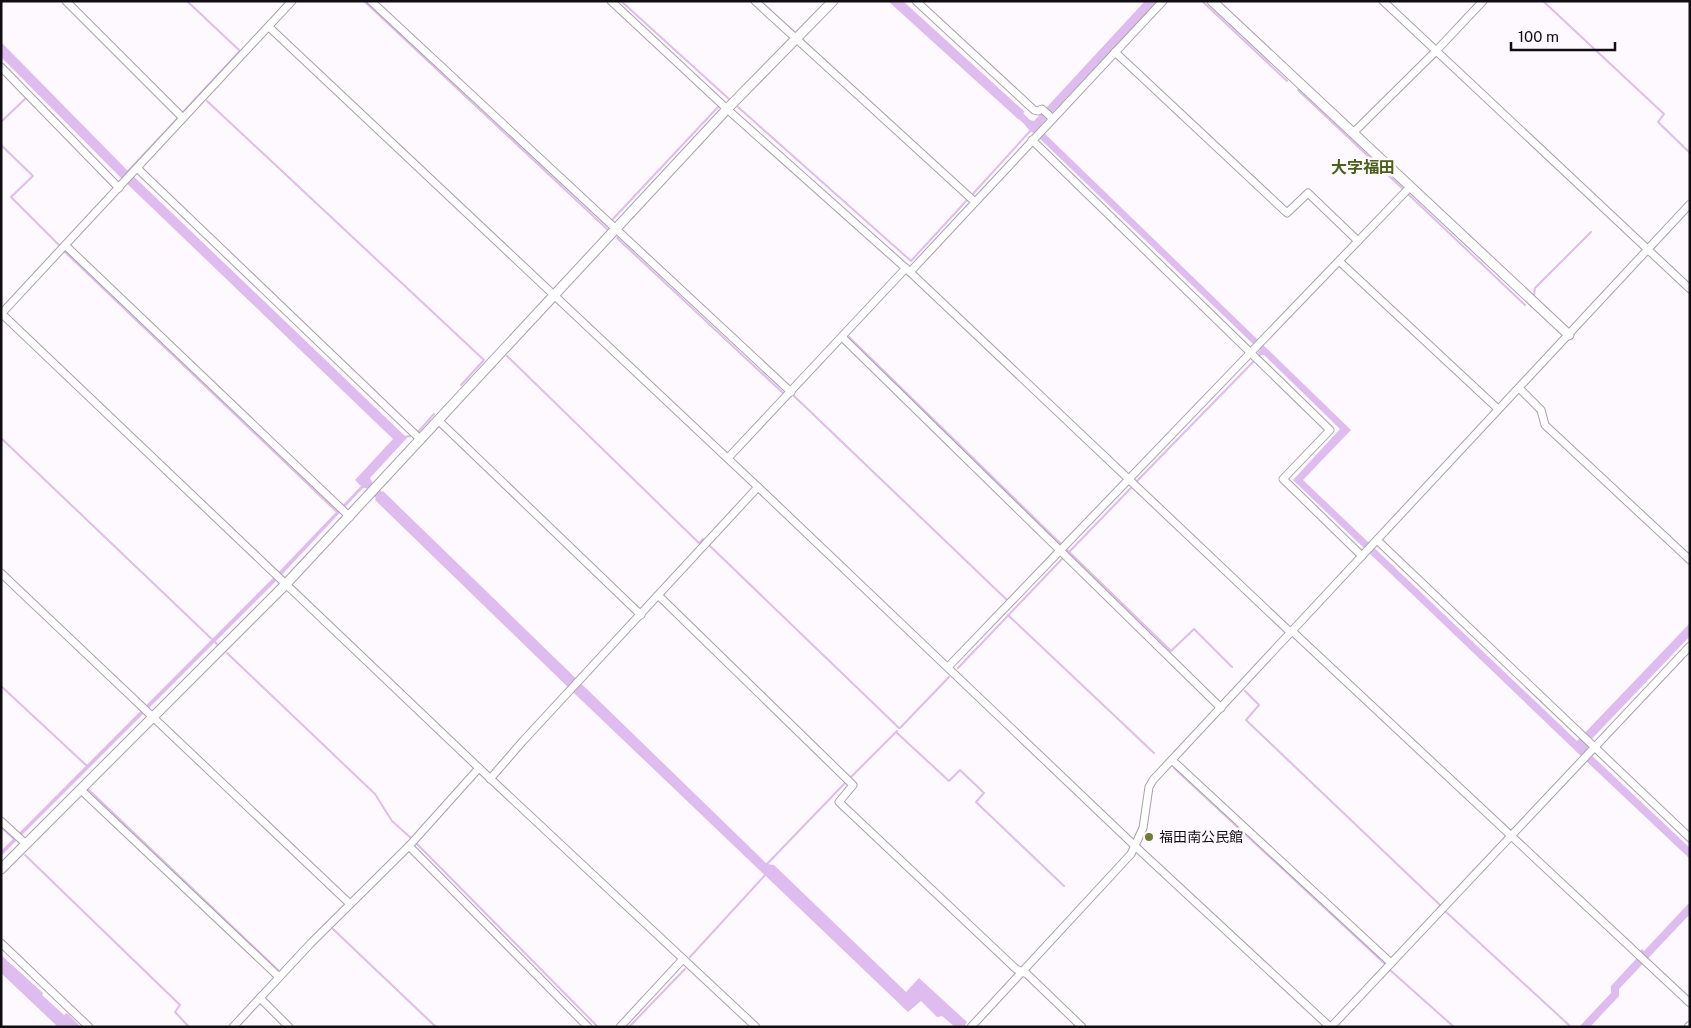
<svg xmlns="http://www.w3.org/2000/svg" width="1691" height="1028" font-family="'Public Sans','Noto Sans JP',sans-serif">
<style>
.water{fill:#dfbcf0}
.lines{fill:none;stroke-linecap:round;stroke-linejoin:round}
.stream{stroke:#dfbcf0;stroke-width:2}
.minor-casing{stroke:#a8a0ac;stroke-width:9}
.tertiary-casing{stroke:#a8a0ac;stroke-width:11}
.minor{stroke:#fff;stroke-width:7}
.tertiary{stroke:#fff;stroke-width:9}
.poi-dot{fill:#698134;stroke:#fdf9ff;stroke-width:2}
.labels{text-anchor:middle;stroke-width:5;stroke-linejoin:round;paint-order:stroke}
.poi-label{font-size:14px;fill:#110e12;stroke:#fdf9ff;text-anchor:start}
.quarter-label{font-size:16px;font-weight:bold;fill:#4b6018;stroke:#fdf9ff}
</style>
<rect width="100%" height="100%" fill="#fdf9ff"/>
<!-- water -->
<g class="water">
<path d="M888,1H903L1025,112L1023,113L1030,120L1034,121L1145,1H1158L1053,112H1052L1040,126V129L1351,430L1303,480L1577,741L1690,623V636L1587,744L1588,748L1586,750L1690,848V859L1586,761L1588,757L1584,753L1581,756L1293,480L1340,429L1264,355H1261L1253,363L1252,362L1259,354L1258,352L1260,350L1255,344H1253L1035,134C1027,131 1025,122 1018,119Z"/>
<path d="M1,42L126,169L407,438L370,478L372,482L382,492L383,491L767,864L774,865L906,992L919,978L967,1022L965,1025L966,1027H955L942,1016L937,1017L921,1001L908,1012L575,694L375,500L376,498L366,488H363L275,582L1,856V851L272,579L361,486L355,480L393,439L120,177L1,57Z"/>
<path d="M1690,902V914L1619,989V996L1590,1027H1579L1611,993V986L1637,958L1638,959L1639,952L1642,949L1644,951Z"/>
<path d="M1,955L43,993L42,995L64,1015L67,1013L81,1027H58L1,973Z"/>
</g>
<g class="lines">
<!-- stream -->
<g class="stream">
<path d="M364,1L608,230"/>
<path d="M621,1L729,99"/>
<path d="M1202,1L1287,81"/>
<path d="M1543,1L1664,114L1658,122L1690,153"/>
<path d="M1298,90L1404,190"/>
<path d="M207,101L484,360L461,385"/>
<path d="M738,107L911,261L968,199"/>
<path d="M183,112L240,51L187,1"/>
<path d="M1,122L26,98"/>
<path d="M1,145L33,176L11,197L59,245"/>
<path d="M128,171L178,118"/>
<path d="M1407,193L1525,305"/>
<path d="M971,196L1032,129"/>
<path d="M612,220L718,107"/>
<path d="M617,238L783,393"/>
<path d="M65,252L338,513"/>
<path d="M1534,295L1535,288L1591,232"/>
<path d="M849,337L1061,544"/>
<path d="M507,356L699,543L703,539"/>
<path d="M793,395L1007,600"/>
<path d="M418,432L434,414"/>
<path d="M403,437L411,436"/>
<path d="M1,438L217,644"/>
<path d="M1137,481L1254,361"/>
<path d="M710,546L899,728"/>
<path d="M1066,549L1171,651L1194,629L1232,667"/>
<path d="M1069,552L1131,488"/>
<path d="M1008,615L1154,753"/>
<path d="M227,653L375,794L392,821L412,839"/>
<path d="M958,668L1062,559"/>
<path d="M1,686L87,766"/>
<path d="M1245,691L1259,705L1246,720L1440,905"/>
<path d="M900,728L949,677"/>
<path d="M896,732L949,781L960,770L984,793L976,802L1064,886"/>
<path d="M1174,768L1385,964"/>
<path d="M851,777L897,731"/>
<path d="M89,790L278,970"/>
<path d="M1,827L14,839"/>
<path d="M415,842L598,1027"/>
<path d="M25,855L180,1005L175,1012L189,1027"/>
<path d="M767,864L845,783"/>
<path d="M1445,911L1571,1027"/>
<path d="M333,929L436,1027"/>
<path d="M690,957L766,874"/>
<path d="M1390,970L1454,1027"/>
<path d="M629,1027L685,969"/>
</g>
<!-- minor casing -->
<g class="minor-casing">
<g id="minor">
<path d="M66,1L183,118"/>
<path d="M371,1L791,392"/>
<path d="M611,1L727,109L910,272L1288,630L1292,631L1690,1003"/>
<path d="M755,1L975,202"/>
<path d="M916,1L1034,110L1038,111L1042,109L1052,118"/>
<path d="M1383,1L1690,289"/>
<path d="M269,27L758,487L1136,847L1330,1027"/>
<path d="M1115,52L1287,213L1308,193L1358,241"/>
<path d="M1,67L119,188"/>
<path d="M1353,133L1436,51L1483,1"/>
<path d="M1032,140L1330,430L1283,479L1362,556"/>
<path d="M137,168L421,440"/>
<path d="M65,245L350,517"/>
<path d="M1339,261L1498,409"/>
<path d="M910,272L1163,1"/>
<path d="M1,313L479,768L756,1027"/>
<path d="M1,314L292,1"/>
<path d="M842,337L1221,708"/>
<path d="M1519,388L1541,410L1545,425L1690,560"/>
<path d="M439,421L641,615"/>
<path d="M728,458L906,268"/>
<path d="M1377,540L1690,838"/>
<path d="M1,573L350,904"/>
<path d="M659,596L853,785L839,802L1016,969L1027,974L1082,1027"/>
<path d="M948,667L1410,187"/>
<path d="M1172,760L1391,963"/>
<path d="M490,779L523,741L758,487"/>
<path d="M81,790L279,977"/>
<path d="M1,821L26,844"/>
<path d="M409,846L588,1027"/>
<path d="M1,943L89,1027"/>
<path d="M260,998L289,1027"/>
<path d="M233,1027L311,943L409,846L479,768"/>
<path d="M620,1027L683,959"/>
<path d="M971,1027L1131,854L1143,828L1149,787L1153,780L1690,204"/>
<path d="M1331,1027L1690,646"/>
<path d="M1688,1027L1690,1025"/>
</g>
</g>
<!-- tertiary casing -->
<g class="tertiary-casing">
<g id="tertiary">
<path d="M1212,1L1569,335"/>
<path d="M1,869L286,584L727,109L833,1"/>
</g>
</g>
<!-- minor -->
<use href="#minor" class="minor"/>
<!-- tertiary -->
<use href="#tertiary" class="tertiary"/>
</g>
<!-- markers -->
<circle class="poi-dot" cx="1149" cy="837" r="5"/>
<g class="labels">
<!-- poi labels -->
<g class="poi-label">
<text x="1159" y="842">福田南公民館</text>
</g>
<!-- quarter labels -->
<g class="quarter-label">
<text x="1363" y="173">大字福田</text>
</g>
</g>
<!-- border -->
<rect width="1691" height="1028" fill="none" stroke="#110e12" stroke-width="5"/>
<!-- scale -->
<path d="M1511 42v8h104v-8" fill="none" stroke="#110e12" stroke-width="2.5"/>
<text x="1518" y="42" font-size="15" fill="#110e12" stroke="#fdf9ff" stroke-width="4" paint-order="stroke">100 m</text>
</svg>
